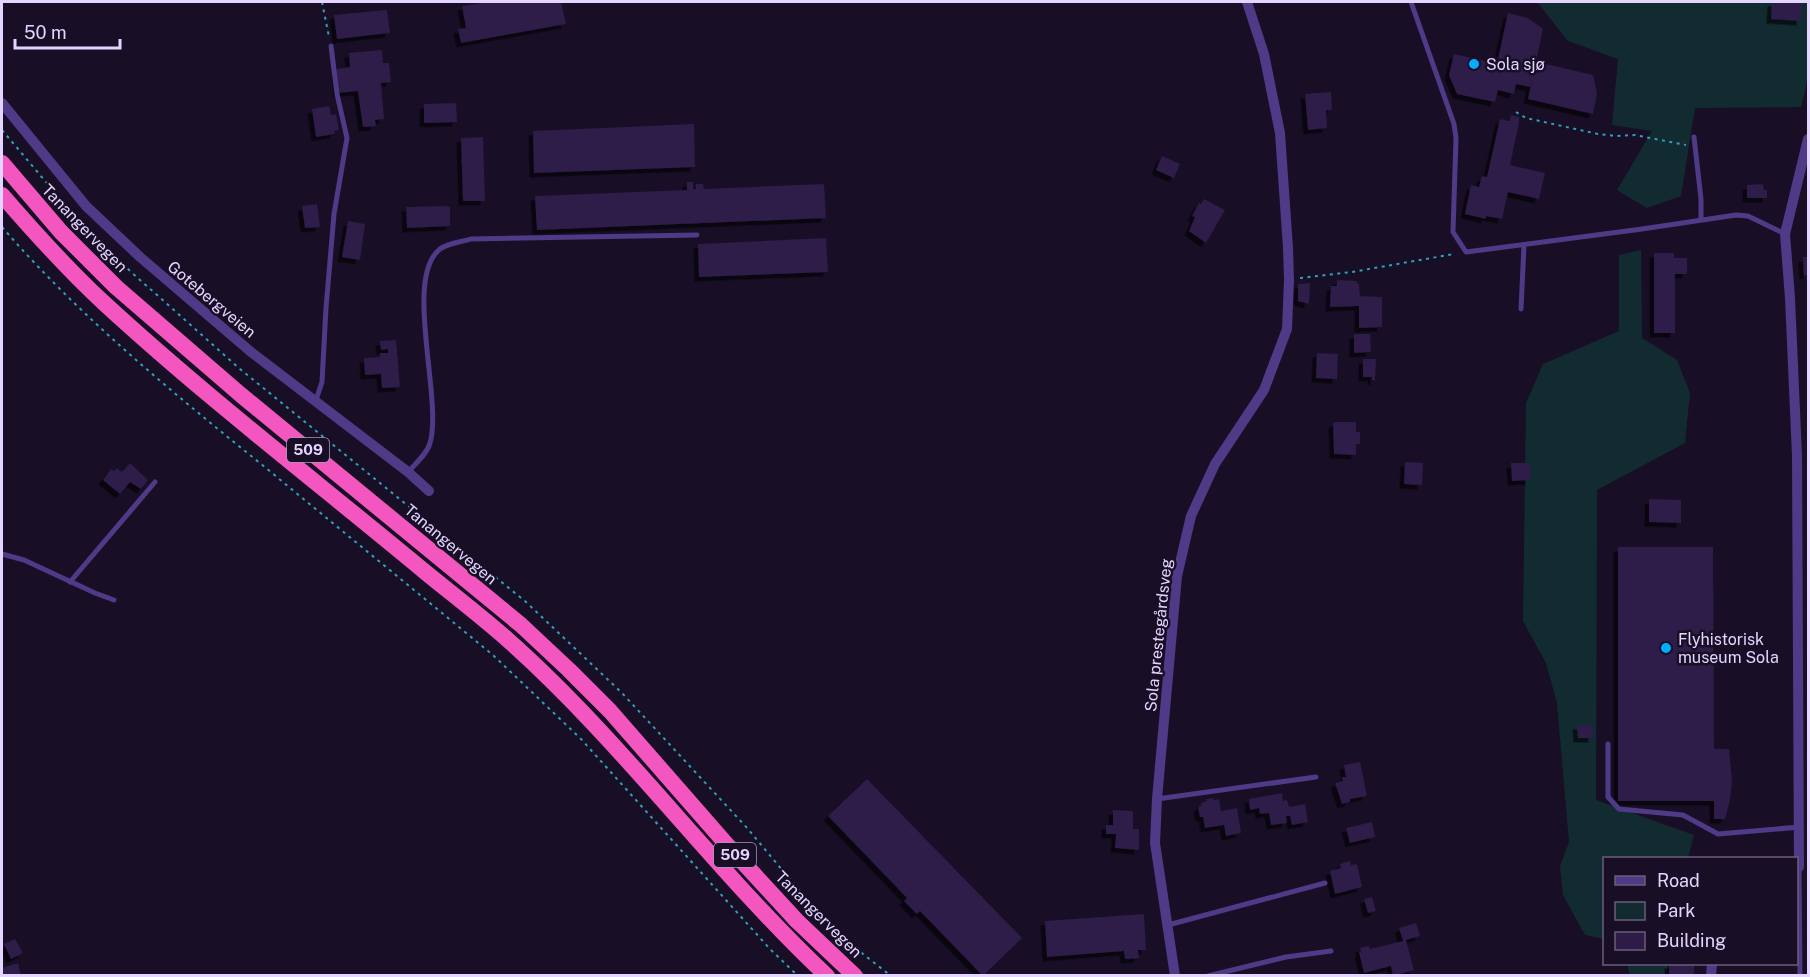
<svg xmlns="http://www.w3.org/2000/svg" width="1810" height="977" font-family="'Public Sans',sans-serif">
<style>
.green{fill:#122b31}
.building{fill:#2e1b48;filter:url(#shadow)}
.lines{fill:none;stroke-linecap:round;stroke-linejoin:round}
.path{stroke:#2ea2b9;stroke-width:2;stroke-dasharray:3 4.5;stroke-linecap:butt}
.service{stroke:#4e3a86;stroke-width:5}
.minor{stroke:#4e3a86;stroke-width:10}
.trunk{stroke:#f356be;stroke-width:16}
.poi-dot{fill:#01acff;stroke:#180f26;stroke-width:2}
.labels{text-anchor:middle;stroke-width:5;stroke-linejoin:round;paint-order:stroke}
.shield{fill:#180f26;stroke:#a69abe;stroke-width:1.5}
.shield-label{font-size:15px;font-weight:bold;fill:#e3d5ff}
.poi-label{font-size:16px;fill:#e3d5ff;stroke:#180f26;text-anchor:start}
.street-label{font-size:16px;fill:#e3d5ff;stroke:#180f26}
</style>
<defs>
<filter id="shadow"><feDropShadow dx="-4.5" dy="4.5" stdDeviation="0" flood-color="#0009"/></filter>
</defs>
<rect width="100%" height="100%" fill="#180f26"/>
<!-- green -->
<g class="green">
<path d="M1537,2H1808V78L1801,107L1695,108L1681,196L1647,208L1617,190L1652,131L1612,125L1618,59L1568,41Z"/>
<path d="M1641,250L1642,338L1677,360L1690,393L1685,443L1597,490L1596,800L1694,835L1688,858H1604V939L1585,935L1563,895L1560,866L1569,842L1557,703L1546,663L1523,621L1526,403L1543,364L1619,331V255Z"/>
<path d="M1627,964H1668L1666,976L1630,975Z"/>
</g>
<!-- building -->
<g class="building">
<path d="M488,2H561L566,24L461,43L458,29L466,28L462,6Z"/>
<path d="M1772,2H1802L1801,21L1771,19Z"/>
<path d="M387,10L390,33L337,39L334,15Z"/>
<path d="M1508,13L1528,18L1543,29L1534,70L1537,62L1593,75L1597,93L1593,114L1528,99L1532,79L1530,87L1516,84L1514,94L1498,90L1495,102L1457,94L1449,75L1454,54L1503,65L1504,61L1498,59Z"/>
<path d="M382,50L383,63H389L391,82L381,83L384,119L375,120L376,126L363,127L358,91L338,93L336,69L350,67L349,53Z"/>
<path d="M1331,92L1332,110H1326L1327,128L1308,130L1305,94Z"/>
<path d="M456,103L457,122L424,123V104Z"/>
<path d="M329,106L331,115L336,114L339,130L334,131L335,134L316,137L312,109Z"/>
<path d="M1511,115L1519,117V123L1510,165L1545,173L1539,199L1508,192L1502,219L1486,216V219L1465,214L1471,185L1479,187L1482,176L1487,177L1500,119L1510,121Z"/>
<path d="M694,124L695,167L534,173L533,131Z"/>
<path d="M483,137L485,201H463L461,138Z"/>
<path d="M1162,156L1180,164L1174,178L1156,170Z"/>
<path d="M687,182H693V189H696V184H703L704,189L824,184L826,218L537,230L535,196L687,190Z"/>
<path d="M1763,184L1764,190H1767V198H1747V185Z"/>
<path d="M1204,199L1225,210L1206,243L1189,231L1195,217L1192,216L1199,203L1201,204Z"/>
<path d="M317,204L320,227L305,228L302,206Z"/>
<path d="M444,206L450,207V226L407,228L406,207Z"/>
<path d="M348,221L365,224L360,260L342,257Z"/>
<path d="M826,238L828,272L699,277L698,244Z"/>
<path d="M1654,253H1674V258H1687V274H1675V333H1654Z"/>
<path d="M1803,257H1808V275H1804Z"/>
<path d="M1337,280L1356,281L1359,284L1360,296H1356L1382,297V327L1359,328V306L1330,307L1331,286H1337Z"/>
<path d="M1310,283L1309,304L1298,301V284Z"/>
<path d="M1354,334H1370L1371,352L1354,353Z"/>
<path d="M396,340L400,387L382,388L381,374L365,375L364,358L380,357V353H388V349L381,350L380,341Z"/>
<path d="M1317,353L1338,354L1337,379L1316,378Z"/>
<path d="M1363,359H1376L1375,381L1372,380V377H1363Z"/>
<path d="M1336,422H1356V432H1360V444H1356V455L1334,454L1333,423Z"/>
<path d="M1405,462L1423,463L1422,485L1404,484Z"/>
<path d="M130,463L148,480L141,489L130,482L120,494L103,480L111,469L114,471L117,468L122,472Z"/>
<path d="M1511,463H1530V480L1512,481Z"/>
<path d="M1649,499L1681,500V523L1649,522Z"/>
<path d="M1618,547H1713L1714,749H1729L1732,780L1730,800L1725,819H1714V801H1618Z"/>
<path d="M1577,725H1592L1593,738H1578Z"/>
<path d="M1360,762L1367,796L1350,799V802L1342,804L1335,783L1343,781L1342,777H1346L1344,765Z"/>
<path d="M867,779L1022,938L983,976L920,911L917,914L904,901L907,898L828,816Z"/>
<path d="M1282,793L1283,801L1287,800L1289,807L1305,804L1308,822L1292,825L1290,816H1286L1287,823L1271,825L1269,813L1260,814L1259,808L1250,810L1249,799Z"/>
<path d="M1213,798L1214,800L1219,799L1221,811L1237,808L1241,833L1226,836L1224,825L1205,828L1203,817H1200L1198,807L1201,806V803L1207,801L1206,799Z"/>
<path d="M1113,810L1133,811V829H1139V850L1115,848L1116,834H1106V825H1113Z"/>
<path d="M1372,822L1375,837L1350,843L1346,828Z"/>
<path d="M1350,861L1351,865L1357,864L1362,887L1335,894L1330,871L1341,868L1340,864Z"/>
<path d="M1372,897L1376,911L1368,913L1364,899Z"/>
<path d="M1144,914L1146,950H1138L1139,958L1125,959L1124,951L1047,957L1045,921Z"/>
<path d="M1416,923L1420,936L1406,940L1414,970L1393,976L1391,966L1364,973L1359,952H1361L1360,948L1369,946L1370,949L1403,941L1399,928Z"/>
<path d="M15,939L23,953L11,959L4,944Z"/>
<path d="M18,963L21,976H2V968Z"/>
<rect x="1669" y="964" width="25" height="12"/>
</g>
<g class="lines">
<!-- path -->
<g class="path">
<path d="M322,2L329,37"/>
<path d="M1516,112L1526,118L1598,134L1616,136L1635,135L1686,145"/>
<path d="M2,130L78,220L130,271L240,369L526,602L622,693L748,829L813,907L863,954L891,976"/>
<path d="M2,227C80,317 173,393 266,468C342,531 418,593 494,656L581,739L770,949L798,976"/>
<path d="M1300,278L1352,272L1454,254"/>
</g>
<!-- service -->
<g class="service">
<path d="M1411,2L1454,124L1456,138L1453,232L1466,252L1642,229L1736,215L1748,216L1785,234"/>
<path d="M1694,137L1701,199V219"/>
<path d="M1521,309L1524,245"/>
<path d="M316,400L322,382L326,308L334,214L347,138L337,94L331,46"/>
<path d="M408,472C416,463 427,454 430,443C443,399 403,278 440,249C448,243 462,242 471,239L697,235"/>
<path d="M2,554L24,560L95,593L114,600"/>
<path d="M70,582L155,482"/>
<path d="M1608,744V797L1619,809L1683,815L1718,834L1800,827"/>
<path d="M1157,799L1316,777"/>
<path d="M1799,869L1800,976"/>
<path d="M1168,925L1325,883"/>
<path d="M1208,976L1286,957L1331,951"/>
</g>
<!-- minor -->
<g class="minor">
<path d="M2,103L86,206L140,257L251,352L408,472L429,491"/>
<path d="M1796,870L1799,867L1797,456L1790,298L1785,234L1808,139"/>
<path d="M1175,976L1155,843L1157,799L1177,576L1191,516L1215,464L1264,390L1287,329L1289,280L1288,248L1280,133L1264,54L1247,2"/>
<path d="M1711,976L1712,964"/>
</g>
<!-- trunk -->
<g class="trunk">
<path d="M2,163L61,232L116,287L241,395L521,625L569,670L610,711L728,846L797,921L855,976"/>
<path d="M2,195C34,232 67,269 104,303C206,397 317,482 424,571C452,594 481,616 508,640C624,743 714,870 827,976"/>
</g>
</g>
<!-- markers -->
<g class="poi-dot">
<circle cx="1474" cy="64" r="6"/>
<circle cx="1666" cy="648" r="6"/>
</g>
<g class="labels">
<!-- shield labels -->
<g class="shield">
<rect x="287" y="438" width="42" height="24" rx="4.5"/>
<rect x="714" y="843" width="42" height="24" rx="4.5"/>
</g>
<g class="shield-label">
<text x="308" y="455">509</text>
<text x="735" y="860">509</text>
</g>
<!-- poi labels -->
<g class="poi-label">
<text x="1486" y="70">Sola sjø</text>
<text x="1678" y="645">Flyhistorisk<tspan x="1678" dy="18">museum Sola</tspan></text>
</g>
<!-- street labels -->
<g class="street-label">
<text transform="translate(85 228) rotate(46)" y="6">Tanangervegen</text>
<text transform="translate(212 299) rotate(40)" y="6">Gotebergveien</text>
<text transform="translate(451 544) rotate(40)" y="6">Tanangervegen</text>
<text transform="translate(1158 635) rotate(-84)" y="6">Sola prestegårdsveg</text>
<text transform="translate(819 914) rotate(45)" y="6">Tanangervegen</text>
</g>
</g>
<!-- border -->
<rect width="1810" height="977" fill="none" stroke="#e3d5ff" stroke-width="6"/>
<!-- legend -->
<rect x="1603" y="857" width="195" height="108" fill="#180f26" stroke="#695e7d" stroke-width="1.5"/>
<rect x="1615" y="876" width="30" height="9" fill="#4e3a86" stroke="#695e7d" stroke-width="1.5"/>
<text x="1657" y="887" font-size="18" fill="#e3d5ff">Road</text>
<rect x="1615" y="902" width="30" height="18" fill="#122b31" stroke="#695e7d" stroke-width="1.5"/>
<text x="1657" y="917" font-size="18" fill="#e3d5ff">Park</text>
<rect x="1615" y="932" width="30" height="18" fill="#2e1b48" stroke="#695e7d" stroke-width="1.5"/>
<text x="1657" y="947" font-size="18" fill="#e3d5ff">Building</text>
<!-- scale -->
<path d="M15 39v9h105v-9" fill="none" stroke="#e3d5ff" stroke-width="3"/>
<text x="24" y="39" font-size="18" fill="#e3d5ff" stroke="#180f26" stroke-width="4.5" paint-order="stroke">50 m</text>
</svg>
